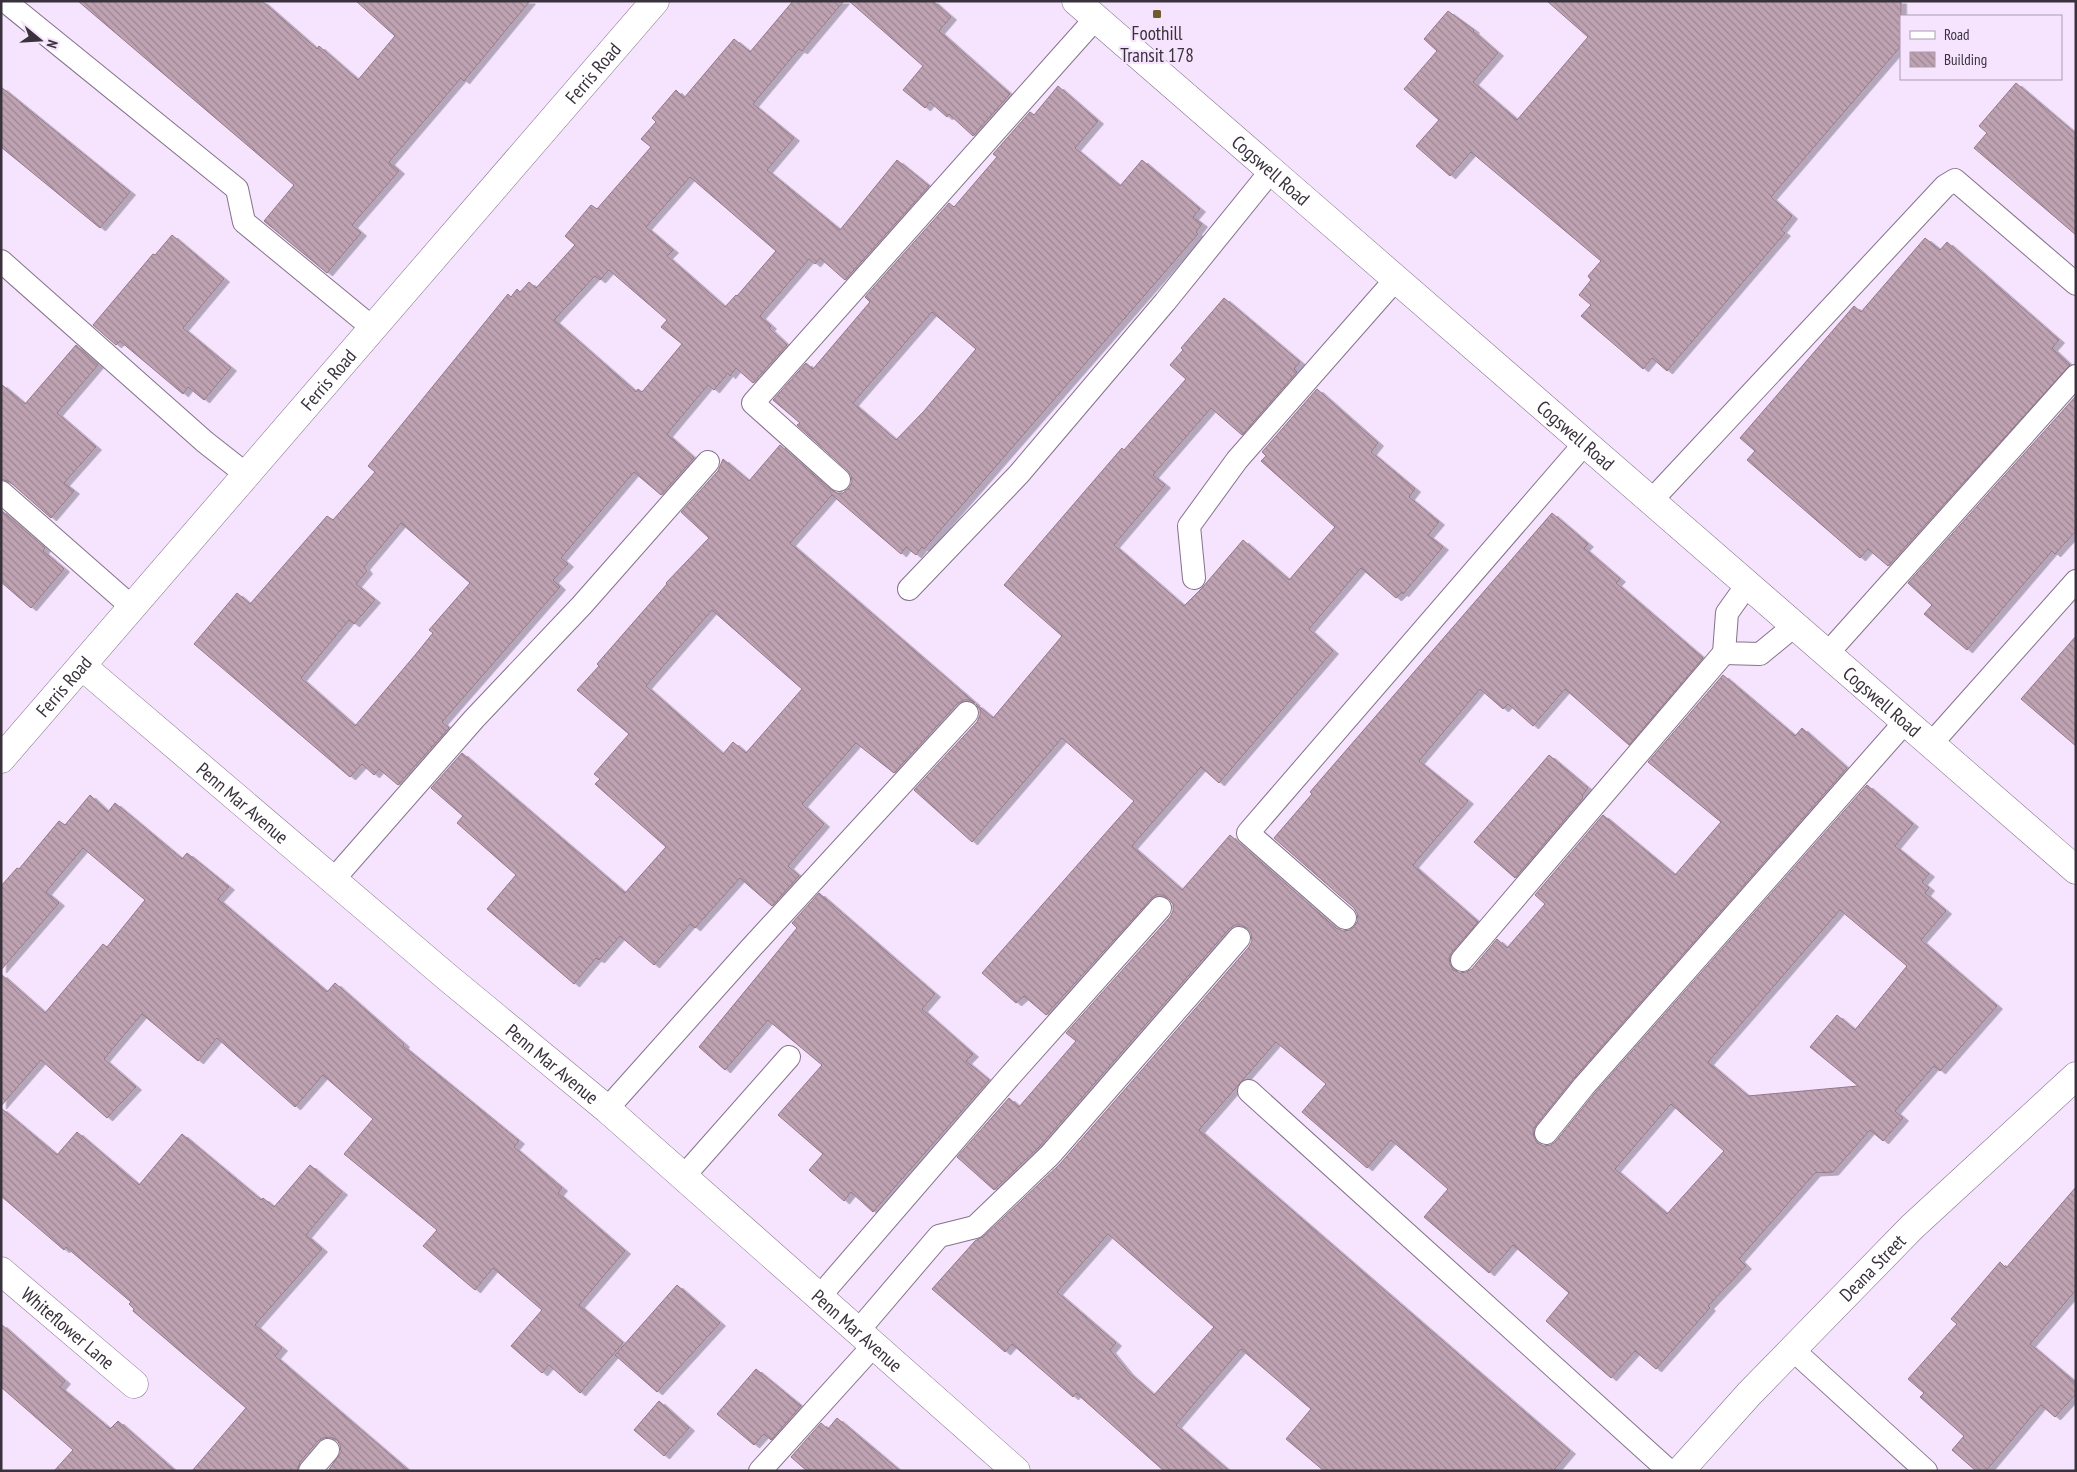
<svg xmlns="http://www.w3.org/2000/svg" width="2077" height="1472" font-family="'PT Sans Narrow',sans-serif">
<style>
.building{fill:url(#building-back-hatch);stroke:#947988;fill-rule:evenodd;filter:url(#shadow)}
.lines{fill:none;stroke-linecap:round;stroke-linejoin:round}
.service-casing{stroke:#84738a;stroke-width:24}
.minor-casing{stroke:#84738a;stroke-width:29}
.tertiary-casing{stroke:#84738a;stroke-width:29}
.service{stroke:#fff;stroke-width:22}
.minor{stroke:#fff;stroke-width:28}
.tertiary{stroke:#fff;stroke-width:28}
.poi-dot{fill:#6d5d2b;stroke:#f6e3fd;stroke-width:2}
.labels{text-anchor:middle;stroke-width:4.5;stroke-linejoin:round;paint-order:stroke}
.poi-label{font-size:19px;fill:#39323c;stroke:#f6e3fd}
.street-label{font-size:19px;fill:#39323c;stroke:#f6e3fd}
</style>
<defs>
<pattern id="building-back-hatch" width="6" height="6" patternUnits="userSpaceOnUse" patternTransform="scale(1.25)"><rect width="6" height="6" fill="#bfa3b2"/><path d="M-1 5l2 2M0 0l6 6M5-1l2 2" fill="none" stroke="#9c8592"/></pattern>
<filter id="shadow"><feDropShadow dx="5.5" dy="3" stdDeviation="0" flood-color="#0004"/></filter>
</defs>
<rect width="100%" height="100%" fill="#f6e3fd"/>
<!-- building -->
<g class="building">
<path d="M78,1H262L317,49L319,46L358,80L395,36L356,1H530L464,81L461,78L389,162L399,171L352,225L361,233L327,273L264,221L294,185Z"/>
<path d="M793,1H844L802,51L799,49L753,104L794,138L767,170L840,230L897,160L929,186L845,280L820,258L815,264L809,259L760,316L771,326L769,328L787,345L753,383L736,368L730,376L728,373L714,390L708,385L667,434L694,458L661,495L634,472L561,558L568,564L553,580L560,587L442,722L449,728L398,785L379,769L374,775L362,764L350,777L194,644L237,593L250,604L327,516L333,520L375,472L368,466L508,294L511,297L517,289L520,292L529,282L536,288L575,245L565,236L591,205L597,209L651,147L641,139L656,122L652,118L676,90L684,98L734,39L750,52ZM690,177L776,251L737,296L736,295L725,307L667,256L673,250L646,227ZM609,270L667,320L661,327L682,344L642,392L638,389L636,392L554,320L595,276L600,280ZM401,523L470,583L429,630L433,633L416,654L355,726L301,678L349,620L354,624L375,600L356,584L367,571L364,567Z"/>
<path d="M849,1H933L951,17L939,31L1010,94L973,136L949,114L947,117L930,102L925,108L903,90L923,66Z"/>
<path d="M1547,1H1901V46L1771,197L1792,216L1781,230L1785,233L1667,371L1652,358L1643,369L1581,316L1591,305L1579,295L1591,280L1588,276L1601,261L1471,152L1450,176L1416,146L1439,120L1404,89L1437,51L1424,39L1448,11L1474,30L1473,31L1498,53L1473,82L1517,120L1588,37Z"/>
<path d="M2016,83L2076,134V235L1974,148L1987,133L1979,126Z"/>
<path d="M1058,86L1098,121L1075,148L1120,186L1142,160L1200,209L1193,217L1202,224L1196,232L1198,234L924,549L922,547L916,555L906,547L901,554L832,495L790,543L975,703L969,700H964L957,704L894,773L856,743L802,804L824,824L788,866L799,876L772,906L740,878L695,928L690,924L654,965L620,936L599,960L596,958L574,984L487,909L516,875L457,823L463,816L431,788L462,753L625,893L666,847L595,784L600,779L594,774L629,734L577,690L599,666L597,664L667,584L666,583L709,538L681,512L718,471L723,459L749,481L780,445L831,490L837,493H843L849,488L852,482L851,475L848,471L797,425L800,423L773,400L806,363L813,369L870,302L865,297L949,203L954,207L997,157L993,154L1030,112L1034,115ZM932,312L976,349L924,411L896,440L853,403ZM712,610L802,689L746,753L733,742L723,754L646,686Z"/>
<path d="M1,87L130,192L100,228L1,147Z"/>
<path d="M172,235L224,279L183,328L231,368L204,400L188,387L183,394L120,341L116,345L93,325L153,254L155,255Z"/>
<path d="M1925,238L1940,250L1947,242L2059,340L2052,348L2070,365L1888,566L1868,549L1860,558L1816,520L1747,460L1755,451L1740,438L1854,306L1861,312Z"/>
<path d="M1224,298L1300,362L1294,369L1297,372L1242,435L1211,408L1153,475L1165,485L1114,545L1184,606L1202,588L1243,540L1289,580L1335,527L1261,461L1266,456L1262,452L1317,389L1378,443L1371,452L1415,489L1409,497L1439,522L1428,535L1443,547L1403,594L1402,592L1396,598L1361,568L1309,629L1333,651L1219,783L1201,767L1132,846L1182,890L1230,835L1336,928L1343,931L1350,930L1354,927L1358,920L1357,913L1354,908L1274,838L1312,794L1310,792L1552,513L1588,544L1584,548L1620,579L1616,583L1703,658L1629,745L1565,689L1533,726L1508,704L1503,709L1480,689L1419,761L1468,801L1413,865L1478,922L1452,952L1449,958L1450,964L1453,970L1460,973L1466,972L1472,969L1497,939L1507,948L1545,904L1535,895L1603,815L1675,875L1721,822L1648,762L1723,675L1795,736L1802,728L1847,768L1574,1078L1536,1125L1533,1130L1534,1137L1537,1143L1544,1146L1551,1145L1556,1141L1594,1094L1867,785L1913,824L1895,846L1929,874L1922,882L1929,888L1925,893L1946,911L1921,940L1997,1006L1940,1071L1934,1066L1895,1111L1903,1118L1883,1141L1870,1130L1833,1172L1815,1173L1739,1259L1746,1266L1708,1306L1710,1308L1656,1369L1635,1351L1611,1378L1546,1321L1569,1293L1513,1245L1489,1273L1424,1217L1448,1189L1391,1140L1367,1168L1302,1112L1326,1084L1276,1042L1199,1130L1570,1451L1553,1471H1324L1286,1439L1311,1409L1241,1349L1176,1425L1229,1471H1164L1076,1393L1073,1397L1012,1344L1005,1352L932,1289L975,1241L984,1236L1060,1164L1249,947L1252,941L1251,933L1247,928L1241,925H1235L1229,929L1040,1146L994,1190L957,1157L1009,1098L1019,1107L1076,1041L1066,1033L1170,917L1173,911V904L1169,899L1163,895H1156L1151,899L1046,1015L1024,996L1016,1003L982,973L1134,801L1062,738L972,842L914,790L977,722L980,715V710L976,704L993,718L1062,636L1004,585L1122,448L1124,450L1186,379L1170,365L1183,350L1181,348ZM1840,910L1907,966L1855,1030L1837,1015L1810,1047L1858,1086L1748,1096L1708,1062ZM1671,1104L1724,1151L1667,1214L1615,1169ZM1108,1234L1214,1327L1154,1395L1128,1372L1110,1350L1116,1343L1057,1292Z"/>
<path d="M76,345L98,365L57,413L96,447L64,483L74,491L51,518L10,482L1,479V384L25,404Z"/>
<path d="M2076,396V531L2055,554L2052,551L1967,650L1924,614L1932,605L1908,583Z"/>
<path d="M1,510L45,548L43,551L64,569L31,608L1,582Z"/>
<path d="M2076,636V746L2021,699Z"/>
<path d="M1549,755L1588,788L1582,796L1583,798L1515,878L1474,842Z"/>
<path d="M90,795L108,812L115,803L182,859L187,853L229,887L218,899L327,992L335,983L404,1044L403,1046L519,1141L514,1147L562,1188L558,1193L625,1251L579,1305L623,1343L580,1393L549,1365L542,1373L511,1346L542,1310L493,1268L475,1290L423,1246L437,1230L344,1154L373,1119L323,1075L295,1107L217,1038L198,1061L142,1014L104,1059L136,1087L107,1118L41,1060L1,1106V974L45,1013L103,944L107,947L145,900L83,848L46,892L59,903L1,970V886L17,868L19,869L59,821L65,825Z"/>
<path d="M819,893L935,994L922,1009L973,1054L966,1061L989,1080L873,1212L851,1192L844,1201L809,1170L823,1154L778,1115L822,1065L768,1020L725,1070L699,1047L797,928L792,923Z"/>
<path d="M1,1108L57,1155L77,1132L139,1185L182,1134L261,1200L263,1198L274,1207L310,1165L342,1192L306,1235L322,1249L255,1325L282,1348L275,1356L409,1471H328L341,1452L340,1445L337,1440L330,1437L323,1438L318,1441L300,1462L297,1471H192L246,1408L133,1311L134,1309L129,1304L131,1302L66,1247L64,1250L1,1196Z"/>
<path d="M2076,1187V1290L2030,1344L2076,1383V1394L2055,1417L2041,1405L1986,1471H1976L1952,1450L1964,1436L1920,1397L1924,1393L1908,1379L1957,1324L1951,1319L2000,1262L2006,1268Z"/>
<path d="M677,1285L720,1323L657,1392L615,1355Z"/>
<path d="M1,1324L65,1381L60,1387L110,1429L118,1421L175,1471H54L73,1450L1,1387Z"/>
<path d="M756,1369L801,1406L771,1440L764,1434L754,1445L717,1414Z"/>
<path d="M659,1401L689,1428L664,1456L634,1430Z"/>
<path d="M837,1418L900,1471H807L791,1457L821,1423L828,1429Z"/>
</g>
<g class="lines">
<!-- service casing -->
<g class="service-casing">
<g id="service">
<path d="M5,1L237,189L244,222L374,329"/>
<path d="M1,261L205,442L247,475"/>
<path d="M839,480L753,403L1096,18"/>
<path d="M1,492L132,607"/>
<path d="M1651,501L1945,186L1955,180L2076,284"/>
<path d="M1194,578L1189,526L1237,460L1396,279"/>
<path d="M1747,585L1727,613L1724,653L1760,654L1794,626"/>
<path d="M909,589L1019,474L1165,302L1271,171"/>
<path d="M1827,654L2076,376"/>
<path d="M1931,744L2076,581"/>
<path d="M333,880L474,719L582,605L708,462"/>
<path d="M1345,918L1248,833L1585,443"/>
<path d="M1462,960L1724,653"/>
<path d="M1249,1091L1669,1471"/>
<path d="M607,1109L750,949L967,713"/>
<path d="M1546,1133L1584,1086L1905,722"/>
<path d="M683,1177L789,1057"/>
<path d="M820,1296L1010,1076L1160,908"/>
<path d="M858,1331L939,1236L975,1227L1050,1155L1239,938"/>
<path d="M1792,1349L1926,1471"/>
<path d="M310,1471L328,1450"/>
<path d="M760,1471L874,1345"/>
</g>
</g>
<!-- minor casing -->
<g class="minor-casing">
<g id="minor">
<path id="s1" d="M82,666L447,977L607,1109L1016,1471"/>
<path id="s2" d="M1,1271L134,1384"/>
<path id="s3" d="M1680,1471L1749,1394L1912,1227L2076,1076"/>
</g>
</g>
<!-- tertiary casing -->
<g class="tertiary-casing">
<g id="tertiary">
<path id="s4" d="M1076,1L2076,870"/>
<path id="s5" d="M1,759L655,1"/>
</g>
</g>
<!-- service -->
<use href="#service" class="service"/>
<!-- minor -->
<use href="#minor" class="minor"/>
<!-- tertiary -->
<use href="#tertiary" class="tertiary"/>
</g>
<!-- markers -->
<rect class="poi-dot" x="1152" y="9" width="10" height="10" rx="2.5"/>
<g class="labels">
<!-- poi labels -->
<g class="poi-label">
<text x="1157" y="40">Foothill<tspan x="1157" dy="22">Transit 178</tspan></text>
</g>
<!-- street labels -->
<g class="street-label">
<text dy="7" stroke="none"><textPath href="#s5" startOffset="906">Ferris Road</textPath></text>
<text dy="7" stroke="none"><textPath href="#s4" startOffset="258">Cogswell Road</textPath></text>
<text dy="7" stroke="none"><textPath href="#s5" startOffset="501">Ferris Road</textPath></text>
<text dy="7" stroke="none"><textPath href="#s4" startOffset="662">Cogswell Road</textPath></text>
<text dy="7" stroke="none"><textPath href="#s5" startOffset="96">Ferris Road</textPath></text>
<text dy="7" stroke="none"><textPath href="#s4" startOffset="1068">Cogswell Road</textPath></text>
<text dy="7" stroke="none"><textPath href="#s1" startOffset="211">Penn Mar Avenue</textPath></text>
<text dy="7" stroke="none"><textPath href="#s1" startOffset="616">Penn Mar Avenue</textPath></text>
<text dy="7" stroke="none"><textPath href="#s3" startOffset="280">Deana Street</textPath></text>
<text dy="7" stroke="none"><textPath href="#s2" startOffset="88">Whiteflower Lane</textPath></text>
<text dy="7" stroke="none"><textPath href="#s1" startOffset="1021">Penn Mar Avenue</textPath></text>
</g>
</g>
<!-- border -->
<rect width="2077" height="1472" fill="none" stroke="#39323c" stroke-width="5"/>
<!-- legend -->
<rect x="1900" y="15" width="162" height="65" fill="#f6e3fd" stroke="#aa9cb0"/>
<rect x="1910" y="31" width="25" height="8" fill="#ffffff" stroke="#aa9cb0"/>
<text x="1944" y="40" font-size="15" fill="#39323c">Road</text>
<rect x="1910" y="52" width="25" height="15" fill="url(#building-back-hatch)" stroke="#aa9cb0"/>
<text x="1944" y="65" font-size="15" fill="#39323c">Building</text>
<!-- north arrow -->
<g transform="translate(40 40) rotate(108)" stroke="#f6e3fd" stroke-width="4" paint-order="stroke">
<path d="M0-4L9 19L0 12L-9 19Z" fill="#39323c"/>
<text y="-8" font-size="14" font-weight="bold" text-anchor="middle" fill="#39323c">N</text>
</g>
</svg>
